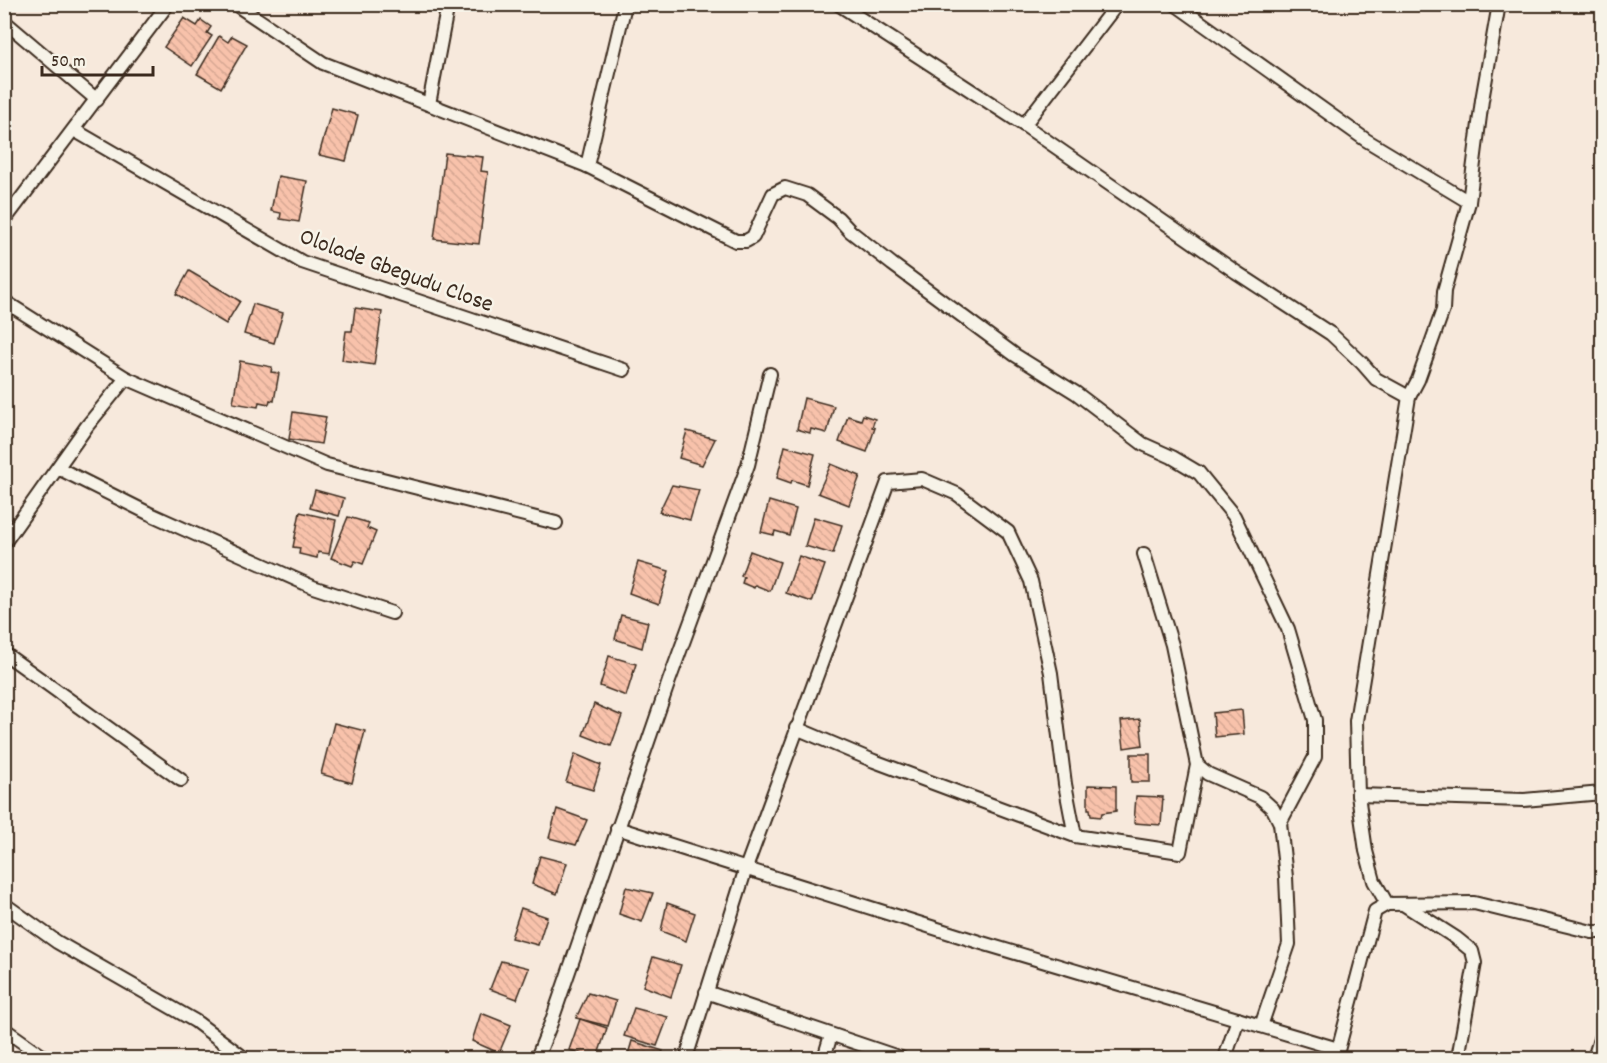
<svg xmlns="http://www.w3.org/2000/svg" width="1607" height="1063" font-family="Dekko,sans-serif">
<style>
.building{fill:url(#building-back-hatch);stroke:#3b2a1e;stroke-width:1.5}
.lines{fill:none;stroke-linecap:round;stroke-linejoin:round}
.minor-casing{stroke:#3b2a1e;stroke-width:16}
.minor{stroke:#f7f3e8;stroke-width:12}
.labels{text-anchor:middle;stroke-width:5;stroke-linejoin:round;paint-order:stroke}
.street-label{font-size:24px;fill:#3b2a1e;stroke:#f7f3e8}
</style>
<defs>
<pattern id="building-back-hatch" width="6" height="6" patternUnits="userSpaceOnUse" patternTransform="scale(1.5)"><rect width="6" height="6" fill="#f8c2ab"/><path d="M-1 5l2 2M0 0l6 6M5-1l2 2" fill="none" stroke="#d6a793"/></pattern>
</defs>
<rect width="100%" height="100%" fill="#f7e9dc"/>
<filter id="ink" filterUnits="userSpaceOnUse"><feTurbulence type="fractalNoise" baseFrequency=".0167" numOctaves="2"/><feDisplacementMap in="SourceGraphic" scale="12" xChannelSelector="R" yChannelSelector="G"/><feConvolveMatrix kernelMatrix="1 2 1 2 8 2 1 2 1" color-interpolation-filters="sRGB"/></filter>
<g filter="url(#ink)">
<!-- building -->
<g class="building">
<path d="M184,18L197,26L201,20L211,27L207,33L212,36L192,66L164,47Z"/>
<path d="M219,36L228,42L232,36L247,44L221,88L197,74Z"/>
<path d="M332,108L358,115L346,161L319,155Z"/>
<path d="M445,153L483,157L481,171L488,172L479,244L434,239Z"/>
<path d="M278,176L307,181L299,222L280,219L281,213L271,211Z"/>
<path d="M189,271L240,301L226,324L176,294Z"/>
<path d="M253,304L283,313L274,343L244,334Z"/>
<path d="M355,308L382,312L374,365L342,360L346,331H352Z"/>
<path d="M240,361L272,367L271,372L279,373L274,401L270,400L269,404L259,402L258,407L233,403Z"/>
<path d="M804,398L834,406L827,433L811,429L810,433L797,429Z"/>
<path d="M293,412L326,417L321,444L289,439Z"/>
<path d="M863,415L875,419L872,427L875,428L867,452L839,442L848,416L861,420Z"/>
<path d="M687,431L715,439L702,465L679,458Z"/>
<path d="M785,446L815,454L807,485L792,480L791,483L777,478Z"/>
<path d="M831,464L860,476L849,505L818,493Z"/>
<path d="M672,485L699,490L690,520L659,512Z"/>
<path d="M315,490L344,498L339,516L310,508Z"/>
<path d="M769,501L796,509L789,535L775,531L774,535L761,532Z"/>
<path d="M300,512L336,520L329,554L318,552L317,558L299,554L300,548L293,547Z"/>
<path d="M348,517L369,523L367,528L376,532L363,564L355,561L352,566L331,558Z"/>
<path d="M814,517L842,525L833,554L805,546Z"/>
<path d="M750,551L780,562L770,591L755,585L754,588L742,583L744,577L741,576Z"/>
<path d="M799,556L825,565L812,602L786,593Z"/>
<path d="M638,562L669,571L659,604L629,593Z"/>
<path d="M621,615L648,622L642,648L615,639Z"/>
<path d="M609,656L636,664L626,696L600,686Z"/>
<path d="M594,704L622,716L611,746L583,735Z"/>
<path d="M1242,710L1244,734L1215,737L1213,713Z"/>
<path d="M1140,719L1143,745L1124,748L1121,721Z"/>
<path d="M334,723L365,731L352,783L321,774Z"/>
<path d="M575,754L601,765L593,790L566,782Z"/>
<rect x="1131" y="754" width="19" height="28"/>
<path d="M1088,785L1116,786V811L1102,813L1101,817L1091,816L1090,809H1088Z"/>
<path d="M1136,796L1163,797L1161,825L1134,823Z"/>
<path d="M557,809L587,820L576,845L549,838Z"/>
<path d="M540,856L567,863L557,894L532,884Z"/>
<path d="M626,887L653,893L642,922L619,914Z"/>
<path d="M667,903L695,913L686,941L661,931Z"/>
<path d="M521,908L547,917L538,945L511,938Z"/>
<path d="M653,957L681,965L671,997L643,986Z"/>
<path d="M501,961L529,968L517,999L490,989Z"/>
<path d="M588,993L616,1001L608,1026L576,1018Z"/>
<path d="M634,1008L668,1017L657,1046L624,1036Z"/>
<path d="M481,1013L511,1025L499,1053L472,1041Z"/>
<path d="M580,1019L607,1028L597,1058L569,1050Z"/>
<path d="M632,1041L663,1051L660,1058H627Z"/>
<path d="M711,1054L736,1058H710Z"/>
</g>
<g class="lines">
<!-- minor casing -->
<g class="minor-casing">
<g id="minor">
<path d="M235,4L323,63L587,166L736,241H746L753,237L773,194L785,188L807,195L838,218L850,231L892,264L1015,355L1076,393L1143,444L1172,457L1199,473L1234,516L1288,629L1315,720V757L1280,823"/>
<path d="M838,4L1024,125L1236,272L1331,334L1362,363L1376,379L1409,397"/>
<path d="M1175,4L1366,140L1469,202"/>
<path d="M4,21L97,100"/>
<path d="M429,104L448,4"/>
<path d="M1024,125L1117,4"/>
<path d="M74,130L302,262L624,370"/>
<path d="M587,166L625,5"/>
<path d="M4,221L168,4"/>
<path d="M4,301L126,378L327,465L556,523"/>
<path d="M58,468L148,513L313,587L392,613"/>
<path d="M4,543L87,426L126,378"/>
<path d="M4,653L181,780"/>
<path d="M796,728L874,761L1075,836L1180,852L1197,765L1172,645L1144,554"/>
<path d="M1197,765L1208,774L1260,797L1273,809L1280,823L1286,877L1289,944L1261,1026"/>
<path d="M1358,795L1524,800L1602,793"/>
<path d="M617,828L982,943L1338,1049"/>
<path d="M4,904L57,942L195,1021L244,1058"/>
<path d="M1387,904L1474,903L1592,932H1602"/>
<path d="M1403,904L1456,938L1472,951L1475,963L1458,1058"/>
<path d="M706,992L901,1058"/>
<path d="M4,1029L45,1058"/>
<path d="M537,1058L551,1023L669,681L748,465L770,374"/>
<path d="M686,1058L746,868L888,482L922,479L957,494L1008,532L1031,581L1051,673L1065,784L1075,836"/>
<path d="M824,1058L831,1035"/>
<path d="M1225,1058L1238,1019"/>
<path d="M1336,1058L1375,911L1387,904L1374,881L1366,851L1358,795L1356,721L1409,397L1418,380L1443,310L1444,291L1469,202L1482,100L1499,4"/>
<path d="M1594,1058L1602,1033"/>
</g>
</g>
<!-- minor -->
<use href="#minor" class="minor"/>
</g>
</g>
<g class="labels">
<!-- street labels -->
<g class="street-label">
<text transform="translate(397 269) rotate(20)" y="8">Ololade Gbegudu Close</text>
</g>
</g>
<!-- margin -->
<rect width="1607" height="1063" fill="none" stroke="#f7f3e8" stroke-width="24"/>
<rect x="12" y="12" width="1583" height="1039" fill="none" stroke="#3b2a1e" stroke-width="2" filter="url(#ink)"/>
<!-- scale -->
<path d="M42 66v9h111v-9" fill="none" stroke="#3b2a1e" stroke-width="3"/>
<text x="51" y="66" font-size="18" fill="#3b2a1e" stroke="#f7f3e8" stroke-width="4.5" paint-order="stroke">50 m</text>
</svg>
